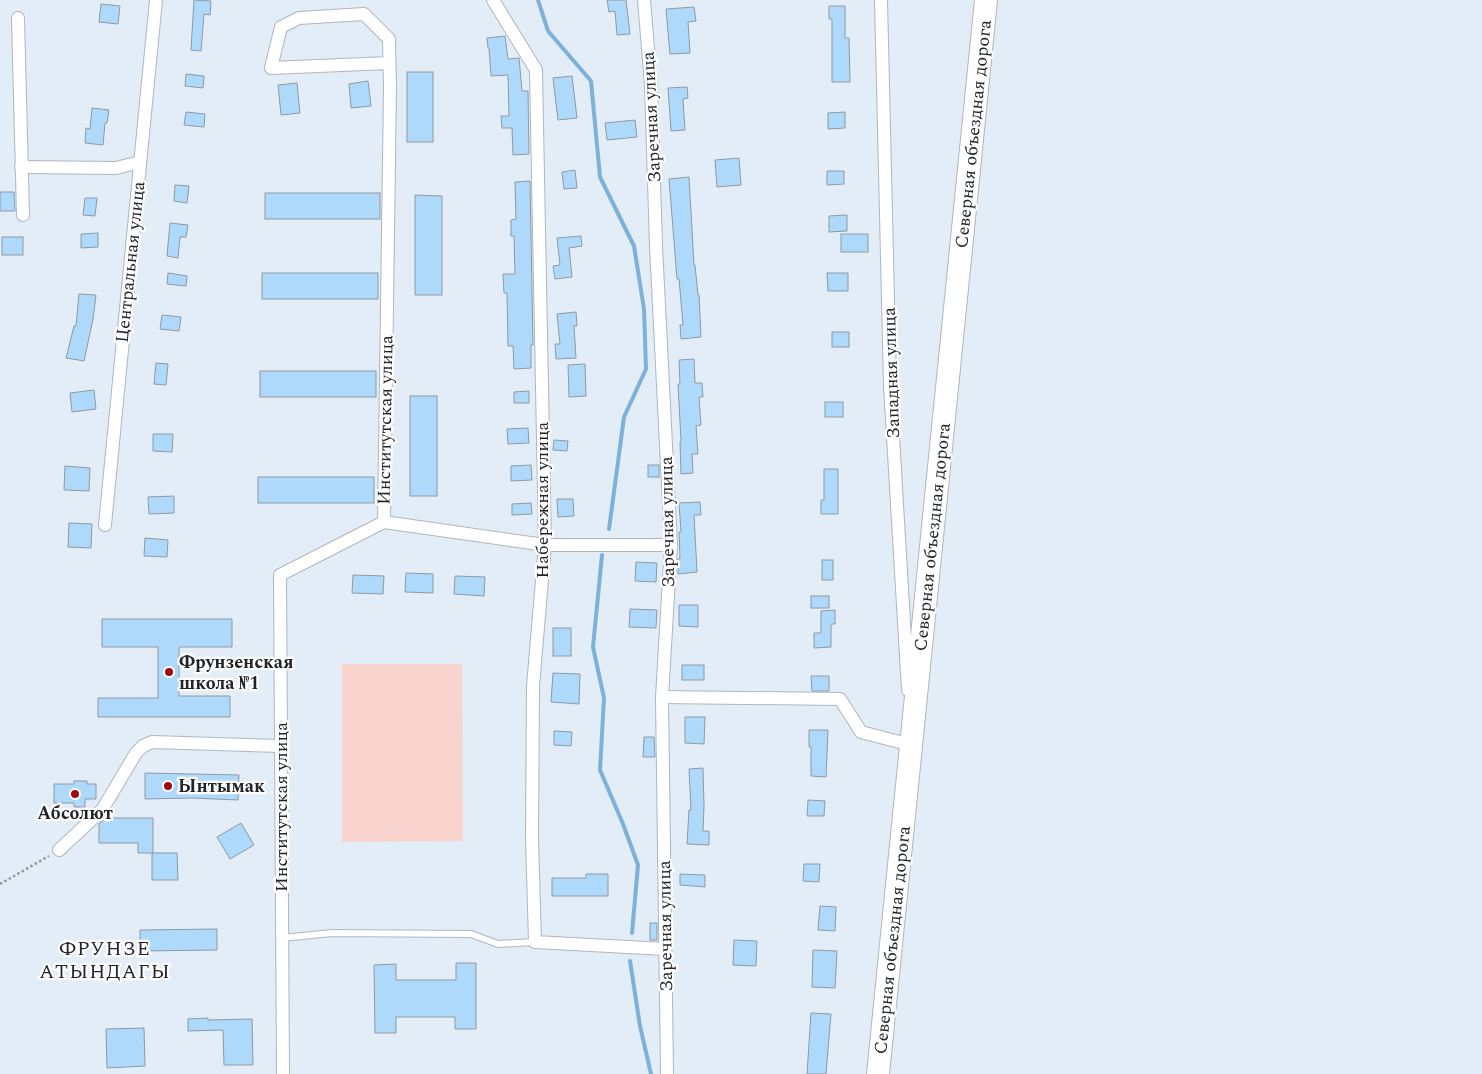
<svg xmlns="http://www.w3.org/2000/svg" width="1482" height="1074" font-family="Spectral,serif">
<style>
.green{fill:#f9d3cd}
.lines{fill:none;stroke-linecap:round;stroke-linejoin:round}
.stream{stroke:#7eb1da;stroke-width:4}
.building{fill:#afd9fa;stroke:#8e99a2}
.lane-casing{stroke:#acb7c0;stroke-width:8}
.street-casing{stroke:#acb7c0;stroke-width:14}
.highway-casing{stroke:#acb7c0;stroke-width:24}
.path{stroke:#9199a1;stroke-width:2.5;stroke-dasharray:2.5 2.5;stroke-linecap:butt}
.lane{stroke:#fff;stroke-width:6}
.street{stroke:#fff;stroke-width:12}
.highway{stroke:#fff;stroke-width:22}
.poi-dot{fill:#a2090e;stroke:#fff;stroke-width:2}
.labels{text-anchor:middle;stroke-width:4.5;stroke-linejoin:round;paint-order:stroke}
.street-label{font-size:18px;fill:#212529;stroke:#fff}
.poi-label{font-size:18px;font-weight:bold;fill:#212529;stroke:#fff;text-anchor:start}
.quarter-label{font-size:20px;letter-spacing:1px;fill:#212529;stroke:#fff}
</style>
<rect width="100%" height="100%" fill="#e2edf7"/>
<!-- green -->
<path class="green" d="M342,664H462L463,841L342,842Z"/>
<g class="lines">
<!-- stream -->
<g class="stream">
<path d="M538,0L548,31L591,81L600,177L634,246L644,309L646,369L624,417L609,529"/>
<path d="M602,555L593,647L604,698L600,770L623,824L638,865L632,933"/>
<path d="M630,961L640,1026L651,1074"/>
</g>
</g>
<!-- building -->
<g class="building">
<path d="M194,0L211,1L210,15L204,14L201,51L191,50Z"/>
<path d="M607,0H626L630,34L617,35L615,11L609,12Z"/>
<path d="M101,4L120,6L118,24L99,22Z"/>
<path d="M829,6H845V38H849L850,82H832V19H829Z"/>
<path d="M694,7L696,21L688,22L690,53L670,54L666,9Z"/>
<path d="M505,36L508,59L519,58L522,91H528L529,154L513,155L512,128H502L501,116H509L508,75L491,76L489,48H488L487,38Z"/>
<rect x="407" y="72" width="26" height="70"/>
<path d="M186,74L204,76L203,88L185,86Z"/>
<path d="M572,76L577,118L558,120L553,78Z"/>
<path d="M368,81L371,106L351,108L349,84Z"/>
<path d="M297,83L300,113L281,115L278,85Z"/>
<path d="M687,87L688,98L683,99L685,130L671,131L668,88Z"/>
<path d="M92,108L109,110L107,123H105L103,145L85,143L86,128L90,129Z"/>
<path d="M186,112L205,114L204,127L184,125Z"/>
<path d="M845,112V128L828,129V113Z"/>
<path d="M635,120L637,137L607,140L605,123Z"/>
<path d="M739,158L741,185L717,187L715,160Z"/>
<path d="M575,170L577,188L564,189L562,172Z"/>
<path d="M827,171H844V184L827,185Z"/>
<path d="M689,177L694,265H695L698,295H699L701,337L681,339L680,325H683L679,279H677L669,179Z"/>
<path d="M530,181L533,345H531V368L514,369L513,346H508L507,293H504L503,274H515L514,236H511V220L516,219L515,182Z"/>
<path d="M175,185L189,186L187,203L174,201Z"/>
<path d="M0,192H14L15,211H0Z"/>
<rect x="265" y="193" width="115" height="26"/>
<path d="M415,195L442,196V295H415Z"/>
<path d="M85,198H97L95,216L83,215Z"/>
<path d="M847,215V231L829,232V216Z"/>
<path d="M170,223L188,225L186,237H180L178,258L167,256Z"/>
<path d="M98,233V247L81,248V234Z"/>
<rect x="841" y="234" width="27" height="18"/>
<path d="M581,236L582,246L569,248L572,277L555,279L553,266L560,265L557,238Z"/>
<rect x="2" y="237" width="21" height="18"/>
<path d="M168,273L187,276L186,286L167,284Z"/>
<rect x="262" y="273" width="116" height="26"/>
<path d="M827,273H848V291H828Z"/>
<path d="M79,294L96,295L93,319L84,361L66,358L74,326H76Z"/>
<path d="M576,312L577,326H574L576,358L556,359L555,344H560L557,314Z"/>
<path d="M162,315L181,317L179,331L160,329Z"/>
<rect x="832" y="332" width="17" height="15"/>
<path d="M694,359L695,383H702L703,397H699L701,425L696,426L698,454H692L693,473L681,474L680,442L681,441L678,384H680L679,360Z"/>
<path d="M156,363L168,364L166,385L154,384Z"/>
<path d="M585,364L586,396L569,397L568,365Z"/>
<rect x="260" y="371" width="116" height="26"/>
<path d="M94,390L96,409L72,412L70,393Z"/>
<path d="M529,391V403H514V392Z"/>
<rect x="410" y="396" width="27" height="100"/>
<rect x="825" y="402" width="18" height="15"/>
<path d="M528,428L529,443L508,444L507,429Z"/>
<path d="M153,434H173L172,452L153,451Z"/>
<path d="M554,440L568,441L567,451L553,450Z"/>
<path d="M531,465L532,480L511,481V466Z"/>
<rect x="648" y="465" width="11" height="12"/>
<path d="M65,466L90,468L89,491L64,490Z"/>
<path d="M824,469H838V514H821V500H824Z"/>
<rect x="258" y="477" width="116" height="26"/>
<path d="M174,496V513L149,514L148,497Z"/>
<path d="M557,499H573L574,516L558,517Z"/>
<path d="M700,502L701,515H694L697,572L678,574V559L680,558L679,532H681L679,503Z"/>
<path d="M531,503L532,514L512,515V504Z"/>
<path d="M69,523L92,524L91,548L68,547Z"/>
<path d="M145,538L168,540L167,557L144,556Z"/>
<rect x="822" y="560" width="11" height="20"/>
<path d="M636,562L657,563L656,582L635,581Z"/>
<path d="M406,573L433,574V593L405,592Z"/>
<path d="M353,575L384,576L383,594L352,593Z"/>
<path d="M455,576L485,577L484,596L454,594Z"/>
<rect x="811" y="596" width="18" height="12"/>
<path d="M679,605H698V627L679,626Z"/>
<path d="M630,609L657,610L656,628L629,627Z"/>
<path d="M835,610V624H831V647L814,648V633H821V611Z"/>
<path d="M102,619H232V647H179V696H230V717H98V698H158V647H102Z"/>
<rect x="553" y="628" width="18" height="28"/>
<rect x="682" y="665" width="22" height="15"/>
<path d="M553,673L580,674L579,704L551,702Z"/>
<path d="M811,676H829V691H812Z"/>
<path d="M685,717H705L704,744L685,743Z"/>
<path d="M809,730H828L826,777L811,776V747H809Z"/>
<path d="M554,731L572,732L571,746L554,745Z"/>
<path d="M644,737H654L655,757H643Z"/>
<path d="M703,768L704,806L703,831H709V845L687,844L689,810H691L689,769Z"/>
<path d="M145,773L239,775L238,800L192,798L145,799Z"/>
<path d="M74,781H87V784H96V799H85V807H74V803H54V784H74Z"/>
<path d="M808,800L825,801L824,816H807Z"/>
<path d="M106,818H153V853H138V843H99V824Z"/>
<path d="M241,823L254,845L230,859L217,837Z"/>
<path d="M152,853H177L178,880H152Z"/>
<path d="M804,864H820L819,882L803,881Z"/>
<path d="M586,874H608V896H552V878H586Z"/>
<path d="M680,874L705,875V887L680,885Z"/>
<path d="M820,906L836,907L835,931L818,930Z"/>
<rect x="650" y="923" width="7" height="17"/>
<path d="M217,929V950L140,951V930Z"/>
<path d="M734,940L757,941L756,966L733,965Z"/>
<path d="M813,950L837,951L835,988L812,987Z"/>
<path d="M456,963H476V1029H455V1017H396V1033H375L374,965L396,964V980H456Z"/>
<path d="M811,1013L831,1014L826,1074H807Z"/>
<path d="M208,1018V1020L252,1019L253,1065H224L223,1030L188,1031V1019Z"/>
<path d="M144,1028L145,1066L107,1068L106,1029Z"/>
</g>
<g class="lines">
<!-- lane casing -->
<g class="lane-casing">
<path id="lane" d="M282,938L332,933L471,934L498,944L535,942"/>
</g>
<!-- street casing -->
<g class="street-casing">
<g id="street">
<path d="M493,0L536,70L545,545L533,686L532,838L535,942L665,949"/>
<path d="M644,0L651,85L656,246L671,545L662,697L667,1074"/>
<path d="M881,0L890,386L908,690"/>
<path d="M18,18L23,215"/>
<path d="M21,167L116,168L140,162"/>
<path d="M384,522L390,88L389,39L364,14L299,18L281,27L271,68L389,63"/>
<path d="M384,522L545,545H671"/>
<path d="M105,525L156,0"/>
<path d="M662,697L840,699L861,732L911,745V740"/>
<path d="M59,850L102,810L136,753L143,746L152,742L281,746"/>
<path d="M283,1074L280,575L384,522"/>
</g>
</g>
<!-- highway casing -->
<g class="highway-casing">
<path id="highway" d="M878,1074L986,0"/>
</g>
<!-- path -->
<path class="path" d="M0,884L49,856"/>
<!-- lane -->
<use href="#lane" class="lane"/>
<!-- street -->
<use href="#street" class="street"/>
<!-- highway -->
<use href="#highway" class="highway"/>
</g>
<!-- markers -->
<g class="poi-dot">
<circle cx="169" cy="672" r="5"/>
<circle cx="168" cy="786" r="5"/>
<circle cx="75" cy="794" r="5"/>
</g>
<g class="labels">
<!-- street labels -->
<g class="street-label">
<text transform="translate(651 117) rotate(-93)" y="6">Заречная улица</text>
<text transform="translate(973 134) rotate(-84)" y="6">Северная объездная дорога</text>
<text transform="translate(130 262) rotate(-84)" y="6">Центральная улица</text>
<text transform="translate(891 373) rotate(-92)" y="6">Западная улица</text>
<text transform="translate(385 420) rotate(-89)" y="6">Институтская улица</text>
<text transform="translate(542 500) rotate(-90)" y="6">Набережная улица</text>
<text transform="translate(667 522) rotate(-91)" y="6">Заречная улица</text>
<text transform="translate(932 537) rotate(-84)" y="6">Северная объездная дорога</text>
<text transform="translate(281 807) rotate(-90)" y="6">Институтская улица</text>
<text transform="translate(665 926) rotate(-91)" y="6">Заречная улица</text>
<text transform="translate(892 940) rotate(-84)" y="6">Северная объездная дорога</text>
</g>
<!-- poi labels -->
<g class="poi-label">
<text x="179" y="668">Фрунзенская<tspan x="179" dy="21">школа №1</tspan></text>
<text x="178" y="792">Ынтымак</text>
<text x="75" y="819" text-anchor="middle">Абсолют</text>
</g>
<!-- quarter labels -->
<g class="quarter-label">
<text x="105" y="955">ФРУНЗЕ<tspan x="105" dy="23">АТЫНДАГЫ</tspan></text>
</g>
</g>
</svg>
